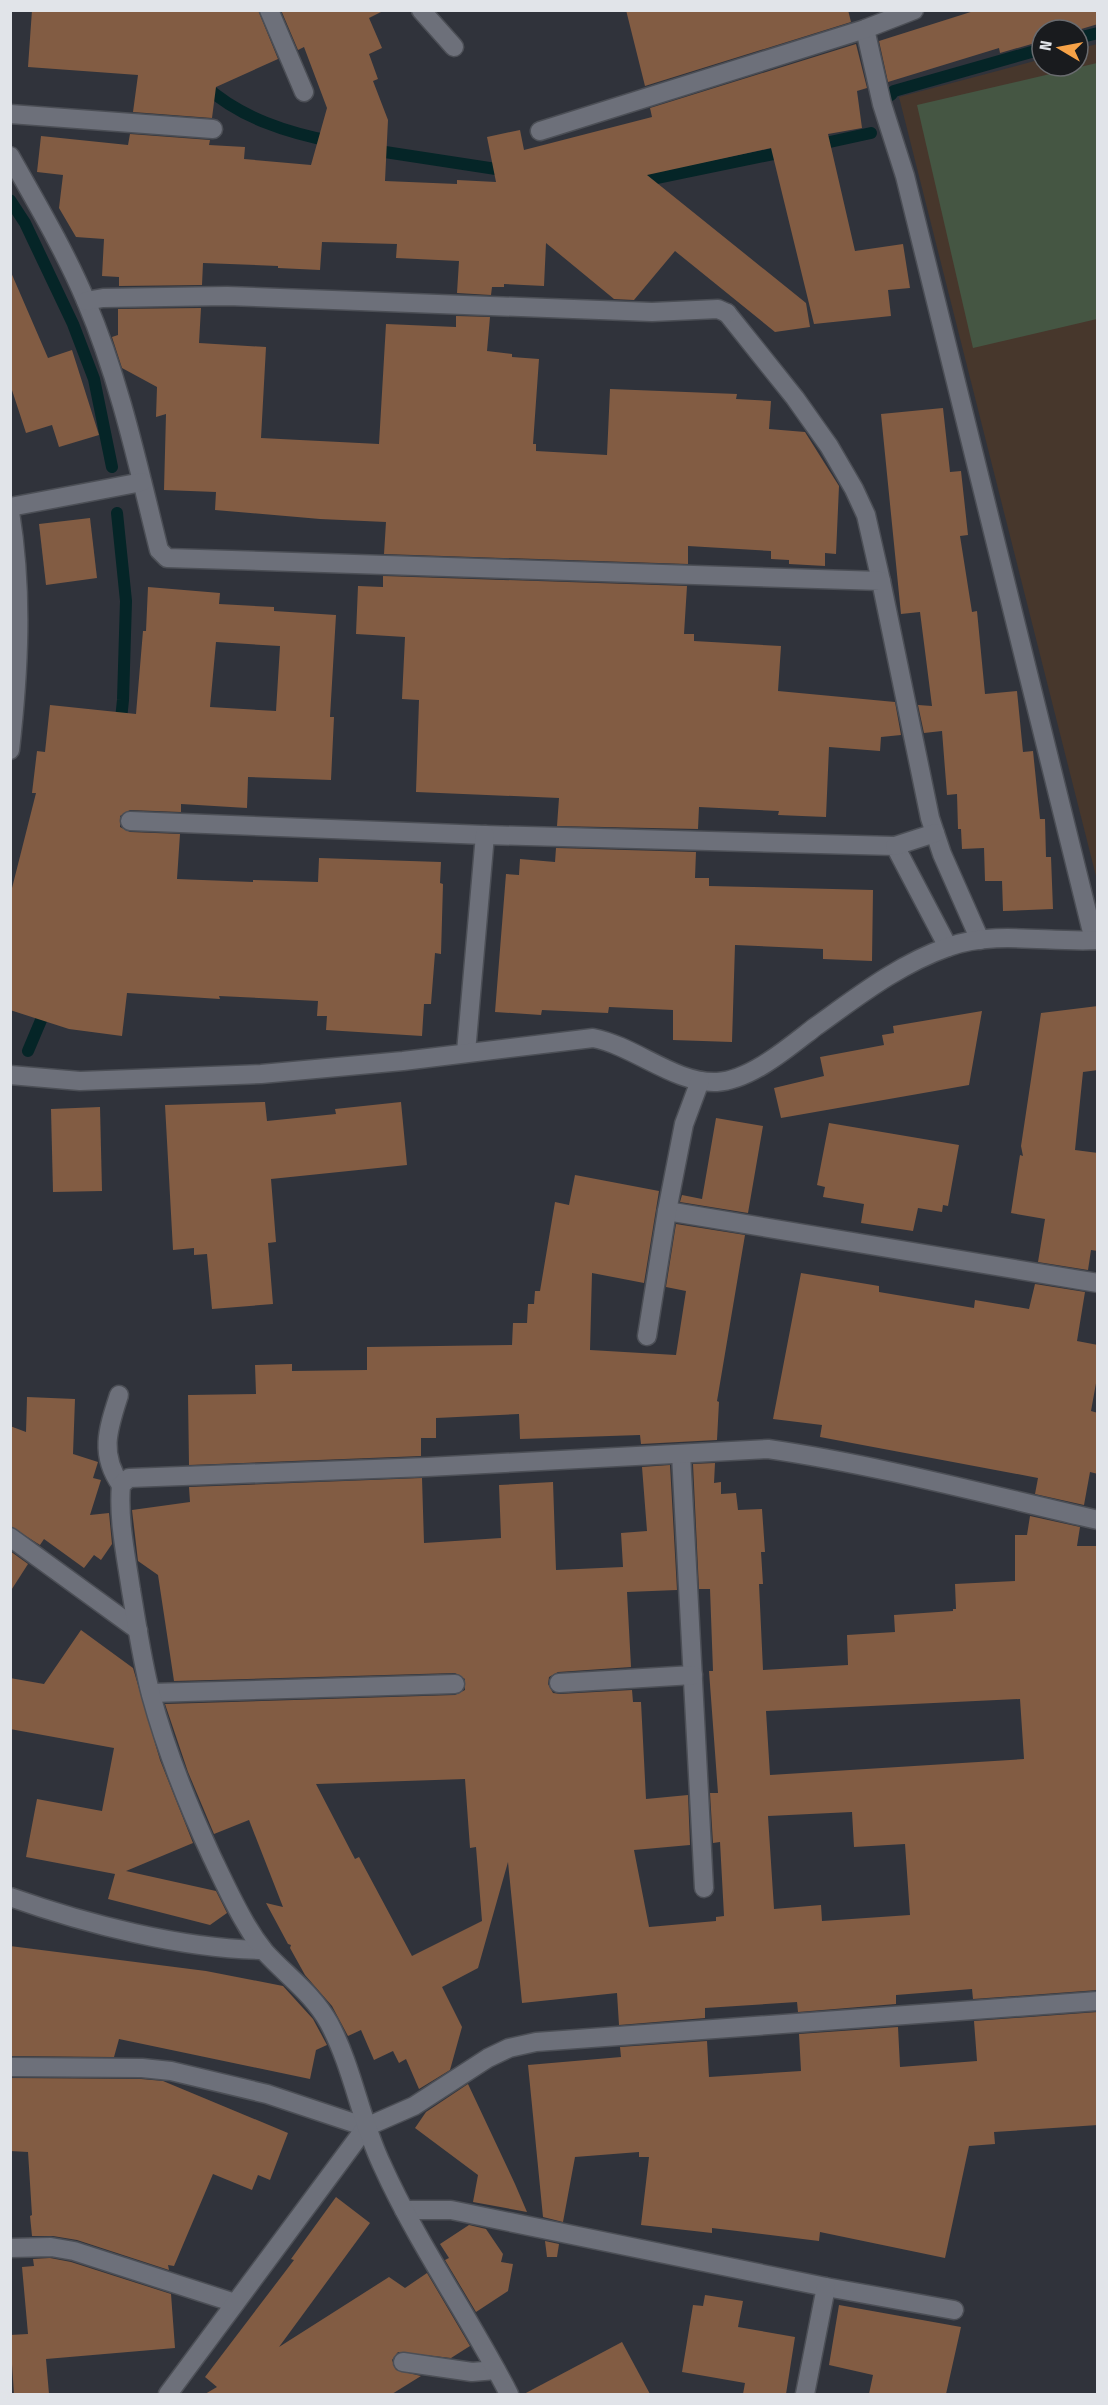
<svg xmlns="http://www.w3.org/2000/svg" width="1108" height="2405" font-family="'Fira Sans Condensed',sans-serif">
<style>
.commercial{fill:#47372c}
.green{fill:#455643}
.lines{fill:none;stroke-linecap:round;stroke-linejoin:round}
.stream{stroke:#052527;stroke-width:12}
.building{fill:#825c43;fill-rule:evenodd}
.service-casing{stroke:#4c4f56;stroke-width:21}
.minor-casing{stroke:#4c4f56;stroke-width:21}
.service{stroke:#6d707a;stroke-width:18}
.minor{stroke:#6d707a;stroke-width:18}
</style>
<rect width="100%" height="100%" fill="#30333b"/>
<!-- commercial -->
<path class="commercial" d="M1097,44V880L899,97L1042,59V66H1078V49Z"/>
<!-- green -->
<path class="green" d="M1097,63V319L973,348L917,105Z"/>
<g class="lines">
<!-- stream -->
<g class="stream">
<path d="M1078,38L1098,33"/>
<path d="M204,85C240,118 288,133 335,142"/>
<path d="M891,95L894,91L1042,49"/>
<path d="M816,145L871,133"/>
<path d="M372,150L509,171"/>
<path d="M637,182L788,151"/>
<path d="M10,200L25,223L73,324L94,379L112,467"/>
<path d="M117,513L126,601L123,700L120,729"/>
<path d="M28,1051L47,1006"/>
</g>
</g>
<!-- building -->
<g class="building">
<path d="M32,10H258L278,59L216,87L212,118L133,112L138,75L28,67Z"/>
<path d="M281,10H385L369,18L382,48L369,54L378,79L373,81L388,120L385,181L457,184V180L496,182L487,137L520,130L524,150L652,117L650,108L856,44L867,88L857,91L862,128L828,134L855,251L903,244L910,288L888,290L891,316L814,324L771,148L647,175L806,303L810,327L775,332L675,251L634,300L614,299L546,243L544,286L504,284V287H492L491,295L457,293L459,261L396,258L397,244L322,242L320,270L278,268V266L203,263L202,285L119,286V277L102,276L104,239L76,237L59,208L63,175L37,172L41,136L128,145L130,134L210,140L209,145L245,147L244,159L311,165L327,108L304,47L298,50Z"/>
<path d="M626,10H848L851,22L645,86Z"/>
<path d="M977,10H1098V24L1078,30H1042V41L1000,53L999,48L888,82L879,41Z"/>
<path d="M10,270L48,358L72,350L99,435L59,447L52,425L26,433L10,384Z"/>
<path d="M201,308L199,343L266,347L261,438L379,444L386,324L456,327V316L490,317L487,351L512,354V357L539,359L533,444H536V451L607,455L610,389L737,394L736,399L771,401L769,429L805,432L839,486L836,554L825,553V566L789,564V560L771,559V551L688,546V564L384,554L386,522L320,519L215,510L216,492L164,490L166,414L156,417L157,387L122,368L112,337L118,335V309Z"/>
<path d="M943,408L950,472L961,471L968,535L960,536L972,612L977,611L985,694L1017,691L1023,752L1033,751L1040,819H1045L1046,857H1051L1053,909L1003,911L1002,881H985L984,848L962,849L961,829H958L957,794L947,795L942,731L924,733L918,705L932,706L920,612L901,614L881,414Z"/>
<path d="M90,518L97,578L46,585L39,524Z"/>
<path d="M383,576L687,586L684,634H694V641L781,646L778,691L895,702L901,735L881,737L880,751L829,747L826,817L778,815L779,811L699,807L698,829L557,826L559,798L416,792L419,700L402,699L405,637L356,634L358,586L383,587Z"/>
<path d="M148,587L220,593L219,604L274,607V611L336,615L330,717H334L331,780L248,777L247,808L181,804V812L130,810L120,816V827L130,832L180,834L177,879L253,882V880L318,882L319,858L441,862L440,883L443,884L441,954L435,953L431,1004H424L422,1036L326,1030L327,1016H317L318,1001L219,996L220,999L127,993L122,1036L69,1029L10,1010V896L36,793H32L37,751L45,752L50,705L136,714L143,631H146ZM216,642L280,646L276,711L210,707Z"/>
<path d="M556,848L696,852L695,878H709V886L873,890L872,961L823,959V949L735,945L732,1042L673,1040V1010L609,1007L608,1013L542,1010L541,1015L495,1012L506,874L519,875L520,859L555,862Z"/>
<path d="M1098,1006V1070L1083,1072L1075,1150L1098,1153V1251L1091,1250L1088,1270L1038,1262L1045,1219L1011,1213L1020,1155L1023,1156L1021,1146L1041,1013Z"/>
<path d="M982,1011L969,1085L781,1118L774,1088L824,1076L820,1057L884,1045L882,1035L894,1033L893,1026Z"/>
<path d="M265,1102L267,1121L336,1114L335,1109L401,1102L407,1165L271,1179L276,1242L268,1243L273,1304L212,1309L207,1254L194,1255V1248L173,1250L165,1105Z"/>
<path d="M100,1107L102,1191L53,1192L51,1109Z"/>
<path d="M716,1118L763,1126L748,1213L680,1202L682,1195L702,1199Z"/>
<path d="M829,1123L959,1145L948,1206L943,1205L942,1212L918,1208L913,1231L861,1223L864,1204L823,1197L825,1187L817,1185Z"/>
<path d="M575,1175L659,1191L644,1283L592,1273L590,1350L676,1355L686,1291L666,1287L676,1224L745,1235L717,1401L719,1402L717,1440L641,1444L640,1435L520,1439L519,1414L436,1418V1438H421V1456L189,1465L188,1395L256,1394L255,1365L292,1364V1371L367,1370V1347L512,1345L513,1323H527L528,1304H534L535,1291H540L555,1202L569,1205Z"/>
<path d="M801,1273L879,1286V1292L974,1308L975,1300L1029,1309L1035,1284L1085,1292L1077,1341L1098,1345V1372L1091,1411L1098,1413V1474L1090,1472L1084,1505L1035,1494L1038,1478L820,1437L822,1425L773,1419Z"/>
<path d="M27,1397L75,1399L73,1454L98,1462L93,1478L101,1480L90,1515L109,1513L112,1544L101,1560L94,1555L84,1568L44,1539L40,1545L10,1526V1426L26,1432Z"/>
<path d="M715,1463L714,1483L721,1482V1494L736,1493L738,1510L762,1509L765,1552H761L763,1584H759L763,1670L848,1665L847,1635L895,1632L894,1615L953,1611V1609H956L955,1584L1015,1581V1535H1027L1030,1516L1080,1527L1077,1546H1098V1990L973,1999L972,1989L896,1995V2004L798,2012L797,2002L705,2008V2018L619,2025L617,1993L522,2003L508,1862L478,1968L442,1987L462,2027L450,2070L419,2089L406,2059L399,2063L393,2051L374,2060L361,2030L348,2036L332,2006L305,1975L290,1948L291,1945L288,1944L266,1903L283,1907L249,1820L214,1834L188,1772L165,1704L455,1695L465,1690V1679L455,1673L174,1681L158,1575L138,1561L132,1510L190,1502L189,1487L422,1478L424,1543L501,1538L499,1485L553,1482L556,1570L623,1567L621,1533L647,1531L642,1467L670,1465L677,1590L627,1592L631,1667L558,1672L549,1677L548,1684L553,1693L560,1694L632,1690L633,1702H641L646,1799L688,1795L690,1845L634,1850L649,1927L716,1921V1917L724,1916L720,1842L713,1843L710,1793H718L709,1671H713L710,1589H699L693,1464ZM1020,1699L1024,1759L770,1775L766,1711ZM465,1779L470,1848L476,1847L482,1921L412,1956L359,1857L355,1859L316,1784ZM852,1812L854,1847L905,1844L910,1915L822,1921L821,1905L774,1909L768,1816Z"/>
<path d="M10,1551L28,1564L10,1592Z"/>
<path d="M81,1630L133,1668L160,1760L193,1843L126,1871L216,1891L227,1913L210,1925L108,1899L115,1874L26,1857L37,1799L102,1811L114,1748L10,1729V1678L44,1684Z"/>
<path d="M10,1946L206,1971L283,1986L313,2019L327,2045L316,2050L310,2079L119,2039L114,2057L10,2056Z"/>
<path d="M1098,2012V2125L994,2132L995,2144L969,2146L945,2258L820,2232L819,2241L712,2228V2233L641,2225L649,2157H639V2152L575,2157L563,2222L543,2217L528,2065L621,2057L620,2047L707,2041L709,2077L801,2071L799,2034L898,2027L900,2067L977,2061L974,2021Z"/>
<path d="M10,2078L141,2079L163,2081L288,2133L270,2180L258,2175L252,2190L213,2174L174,2266L168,2265L169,2270L77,2240L53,2236H32L30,2216L32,2215L28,2152L10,2151Z"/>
<path d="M468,2084L515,2184L527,2212L473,2202L478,2175L415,2128L426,2112Z"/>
<path d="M336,2197L370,2223L279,2347L389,2277L405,2288L427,2273L470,2346L451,2358L398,2352L392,2360L396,2370L421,2376L392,2394H205L217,2387L205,2377L294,2260L291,2259Z"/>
<path d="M469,2225L486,2229L503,2254L501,2262L513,2264L508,2291L476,2312L445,2260L449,2258L440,2244Z"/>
<path d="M545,2241L559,2244L557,2257H547Z"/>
<path d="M50,2258L71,2262L171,2294L175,2348L46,2359L49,2394H14L10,2335L28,2334L22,2267L34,2266L33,2259Z"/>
<path d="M705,2295L743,2301L738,2327L795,2337L786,2394H743L745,2383L682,2372L693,2305L703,2306Z"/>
<path d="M839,2305L961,2327L946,2394H869L873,2375L829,2365Z"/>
<path d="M622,2342L650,2394H524Z"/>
</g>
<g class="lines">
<!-- service casing -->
<g class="service-casing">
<g id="service">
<path d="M727,313L795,398L829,446L854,489L866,515L881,581"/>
<path d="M119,1395C108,1429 99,1454 121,1485"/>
<path d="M10,1537L138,1630"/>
<path d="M403,2362L472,2372L496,2370"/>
</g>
</g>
<!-- minor casing -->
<g class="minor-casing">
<g id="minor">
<path d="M269,10L304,92"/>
<path d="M421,10L454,47"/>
<path d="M865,29L882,104L905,176L1094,940"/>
<path d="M10,114L213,129"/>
<path d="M540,131L865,29L914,10"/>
<path d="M10,156C37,204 65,251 86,301C120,381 138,466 159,550L167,558L881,581L930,818L942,854L980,940"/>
<path d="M86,301L103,298L227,296L652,312L718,309L727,313"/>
<path d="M10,507L142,482"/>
<path d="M10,512C23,591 19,671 10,750"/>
<path d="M130,821L485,835L895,846L948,947"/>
<path d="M895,846L935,833"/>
<path d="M466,1052L485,835"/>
<path d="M10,1075L80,1081L261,1074L403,1061L593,1038C635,1046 675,1084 717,1082C751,1080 789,1047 815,1027C857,997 899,964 948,947C996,930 1048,943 1098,940"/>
<path d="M667,1211L1098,1283"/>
<path d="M647,1336L667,1211L684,1124L700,1081"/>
<path d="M681,1454L704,1888"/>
<path d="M559,1683L693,1675"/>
<path d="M151,1693L455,1684"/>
<path d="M10,1897C86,1924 183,1949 263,1950"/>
<path d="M10,2067L142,2068L171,2071L267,2094L366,2127"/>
<path d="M404,2210H451L826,2287L954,2310"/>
<path d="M10,2248L51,2247L74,2251L235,2303"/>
<path d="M168,2394L366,2127L414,2106L488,2058L509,2048L536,2042L1098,2001"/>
<path d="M509,2394C469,2316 418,2245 382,2165C360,2119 353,2068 329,2023C313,1994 287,1976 265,1952C257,1942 249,1930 243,1919C231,1898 221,1876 211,1855C187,1803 166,1750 151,1695C142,1661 137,1625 131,1590C126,1556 118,1520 121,1485L129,1478L427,1467L768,1449C878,1465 989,1495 1098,1520"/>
<path d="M805,2394L826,2287"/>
</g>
</g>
<!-- service -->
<use href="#service" class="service"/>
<!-- minor -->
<use href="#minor" class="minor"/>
</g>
<!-- border -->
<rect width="1108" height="2405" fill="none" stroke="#e1e4e9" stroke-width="24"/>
<!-- north arrow -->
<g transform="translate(1060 48) rotate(280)"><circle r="28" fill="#191b1e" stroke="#696b6f" stroke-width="1.5"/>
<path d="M0-4.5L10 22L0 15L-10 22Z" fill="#f6a247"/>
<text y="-9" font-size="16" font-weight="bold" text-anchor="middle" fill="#e1e4e9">N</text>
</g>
</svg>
